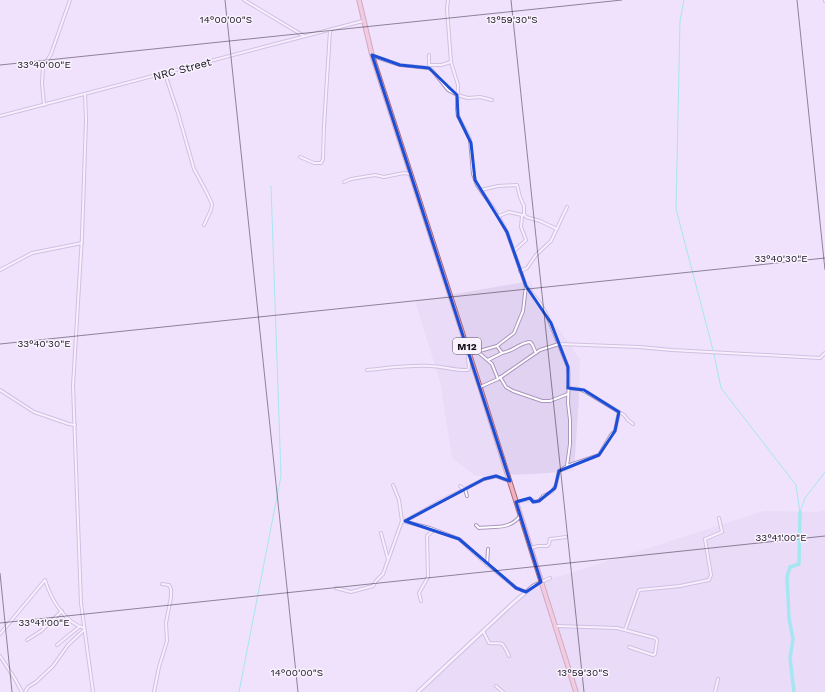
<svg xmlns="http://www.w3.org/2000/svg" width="825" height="692" font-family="'Work Sans',sans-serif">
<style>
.built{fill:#e2d2f1}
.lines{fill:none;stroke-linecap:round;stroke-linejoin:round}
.stream{stroke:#4deadf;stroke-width:1}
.river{stroke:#4deadf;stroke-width:3.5}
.minor-casing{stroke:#ab95c0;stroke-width:4}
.tertiary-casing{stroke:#ab95c0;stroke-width:4.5}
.trunk-casing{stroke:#a46b7a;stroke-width:5.5}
.minor{stroke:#fff;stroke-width:2}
.tertiary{stroke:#fff;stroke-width:2.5}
.trunk{stroke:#f4b0bc;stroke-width:3.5}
.marked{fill:none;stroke:#1d4ed8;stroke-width:3;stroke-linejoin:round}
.ticks{fill:none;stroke:#160e1d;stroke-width:1;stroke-opacity:0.45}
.labels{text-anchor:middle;stroke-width:3;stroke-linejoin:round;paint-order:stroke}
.shield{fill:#f8f3fd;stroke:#5a5360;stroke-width:1}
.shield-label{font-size:10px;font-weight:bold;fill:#160e1d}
.street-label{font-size:11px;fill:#160e1d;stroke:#f8f3fd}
.ticks-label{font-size:10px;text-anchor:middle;fill:#160e1d;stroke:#f8f3fd;stroke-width:3;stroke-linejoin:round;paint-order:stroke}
</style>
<rect width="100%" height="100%" fill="#f0e2fd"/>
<!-- built -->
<g class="built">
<path d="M531,281L535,296L580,359L579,396L574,471L533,474L475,476L452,458L440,382L415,301Z"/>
<path d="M825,510V692H417L537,584L550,580V578L561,576L764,511L817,512Z"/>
</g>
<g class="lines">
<!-- stream -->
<g class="stream">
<path d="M684,0L680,21L676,209L713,350"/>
<path d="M714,354L721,388L796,485L800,512"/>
<path d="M800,512L805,498L825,472"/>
<path d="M239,692L281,476L271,186"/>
</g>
<!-- river -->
<path class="river" d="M794,692L790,658L793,639L789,618L787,577L790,567L799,564L800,512"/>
<!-- minor casing -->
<g class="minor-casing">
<g id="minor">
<path d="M244,0L304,36"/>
<path d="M825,0V1"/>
<path d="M373,56L400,65L429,68L432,70L448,90L457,95L468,98L480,97L492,100"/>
<path d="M429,65H441L451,62"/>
<path d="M429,66V55"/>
<path d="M165,74L178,113L194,169L207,193L212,204L211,210L204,225"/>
<path d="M85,94L86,120L82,236L73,386L81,603L93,692"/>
<path d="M44,105L42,83L43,68L51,54L70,0"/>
<path d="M0,116L363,21"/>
<path d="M300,157L314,163H321L323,159L324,126L330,31"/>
<path d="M344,182L351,179L375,175L384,177L404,173L410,174"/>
<path d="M481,190L498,186L517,185L520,197L524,206V214L526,217L540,221L557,229"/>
<path d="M499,216L509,212L522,215"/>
<path d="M514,251L526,240L521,227L522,216L524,214"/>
<path d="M0,270L32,253L82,243"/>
<path d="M520,271L527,268L536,255L551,241L567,207"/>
<path d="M526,286L540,303L546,313L568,367L569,375L568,403L570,420V444L567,466"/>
<path d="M497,346L502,353C514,351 519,343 530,342L532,344L536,353"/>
<path d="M478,352L492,364L498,379"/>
<path d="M488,360L502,353"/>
<path d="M367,370C388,368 409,365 430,366C443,366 455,371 468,370C471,366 466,360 469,354L497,346L514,333L523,311L526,286L507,232L496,212L477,185L473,174L470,139L458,116L457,109L458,85L451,62L447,9L448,0"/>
<path d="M500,377L506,387L513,391L542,401H550L568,394"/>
<path d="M480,387L498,379L540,350L559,344L639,347L672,350L820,358L825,353"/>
<path d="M568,388L579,389L586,392L624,415L628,420L633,424"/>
<path d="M0,390L34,412L69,424L75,425"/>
<path d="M393,485L399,500L402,521L430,528L459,539L482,560L516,588L526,592"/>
<path d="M460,486L465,490"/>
<path d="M465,489L467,496"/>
<path d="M516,502L530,499L535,502L539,501L543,496L552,492L556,485L559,471L567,466L599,455L611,435L615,431L619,412"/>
<path d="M405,521L439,502L484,479L496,476L509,481"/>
<path d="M476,525L479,528C493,526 510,530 520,516"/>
<path d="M381,533L388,559"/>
<path d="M531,548L538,546H547L549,544L550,539L566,537"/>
<path d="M487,565L488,549"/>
<path d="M541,582L550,578"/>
<path d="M336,588L351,592L373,586L376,581L383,574L402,521"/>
<path d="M421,601L419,593L428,577L427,536L434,530"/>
<path d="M556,626L617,628L655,638L657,640L655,654L653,655L629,647"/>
<path d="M625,630L639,590L680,586L709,580L711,575L705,539L722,532L719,518"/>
<path d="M483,631L489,643C505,644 501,640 509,656"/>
<path d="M0,634L45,580C51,599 64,622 84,628"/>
<path d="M27,640L41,631L62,611"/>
<path d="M57,645L79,627"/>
<path d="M0,656L15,679L22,692"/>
<path d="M496,686L503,692"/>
<path d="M25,692L28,687L36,682L53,666L68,645L84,630"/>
<path d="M154,692L159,667L167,641L166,623L171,597V589L169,585L162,584"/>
<path d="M715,692L718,679"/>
</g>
</g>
<!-- tertiary casing -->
<g class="tertiary-casing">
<path id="tertiary" d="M418,692L512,604L533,586L541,582"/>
</g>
<!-- trunk casing -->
<g class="trunk-casing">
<path id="trunk" d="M359,0L372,55L480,387L576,692"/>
</g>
<!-- minor -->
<use href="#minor" class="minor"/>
<!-- tertiary -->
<use href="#tertiary" class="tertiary"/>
<!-- trunk -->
<use href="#trunk" class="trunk"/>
</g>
<!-- marked area -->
<path d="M0 0H825V692H0ZM372,55L400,65L429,68L457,95L458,116L471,143L475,180L507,232L526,286L551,323L568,367V388L584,390L619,412L615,431L599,455L559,471L555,488L539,501L533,502L530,498L516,502L541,582L526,592L516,588L459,539L405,521L484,479L496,476L510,481Z" fill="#f0e2fd" fill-opacity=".55" fill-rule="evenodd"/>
<path class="marked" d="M372,55L400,65L429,68L457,95L458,116L471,143L475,180L507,232L526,286L551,323L568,367V388L584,390L619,412L615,431L599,455L559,471L555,488L539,501L533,502L530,498L516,502L541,582L526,592L516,588L459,539L405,521L484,479L496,476L510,481Z"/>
<!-- ticks -->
<path class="ticks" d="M225,0L298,692M511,0L584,692M797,0L825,270M0,65L622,0M0,344L825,258M0,573L12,692M0,623L825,536"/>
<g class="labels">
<!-- shield labels -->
<rect class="shield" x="453" y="338" width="28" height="16" rx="3"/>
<g class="shield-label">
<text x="467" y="350">M12</text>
</g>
<!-- street labels -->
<g class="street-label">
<text transform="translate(182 69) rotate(-15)" y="4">NRC Street</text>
</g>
</g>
<g class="ticks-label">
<text x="226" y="23">14°00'00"S</text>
<text x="512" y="23">13°59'30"S</text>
<text x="44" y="68">33°40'00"E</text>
<text x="781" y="262">33°40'30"E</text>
<text x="44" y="347">33°40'30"E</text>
<text x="781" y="541">33°41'00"E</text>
<text x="44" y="626">33°41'00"E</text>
<text x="297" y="676">14°00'00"S</text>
<text x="583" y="676">13°59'30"S</text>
</g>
</svg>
